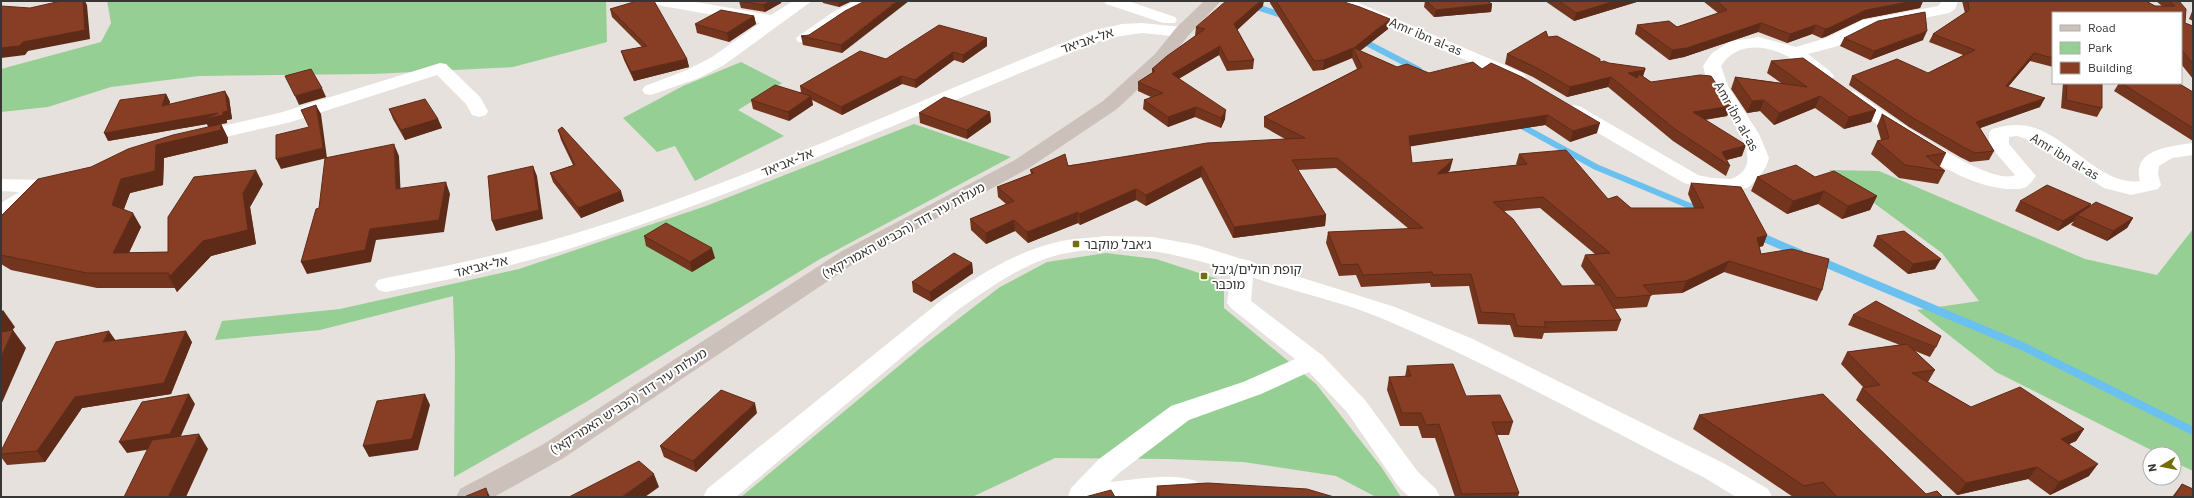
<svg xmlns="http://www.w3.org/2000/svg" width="2194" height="498" font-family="'IBM Plex Sans','Noto Sans Hebrew',sans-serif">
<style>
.green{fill:#96cf93}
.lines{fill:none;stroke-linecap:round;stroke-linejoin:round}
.stream-far1{stroke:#6ac0ef;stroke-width:6}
.stream{stroke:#6ac0ef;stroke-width:8}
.minor{fill:#fff;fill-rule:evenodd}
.tertiary{fill:#fff;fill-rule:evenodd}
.secondary{fill:#cbc1ba;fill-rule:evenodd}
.wall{fill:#74351f;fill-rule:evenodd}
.shaded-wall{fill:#5e2b19}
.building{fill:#873e24;stroke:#5e2b19}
.poi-dot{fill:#736d0c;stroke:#fff;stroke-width:1.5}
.labels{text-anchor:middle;stroke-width:4;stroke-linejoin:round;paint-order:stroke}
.street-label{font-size:13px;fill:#373634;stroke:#fff}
.poi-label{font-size:13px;fill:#373634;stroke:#fff;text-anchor:start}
</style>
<rect width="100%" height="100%" fill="#e6e1dc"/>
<!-- green -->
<g class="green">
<path d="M107,1H606L607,42L513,67L373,74L199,76L111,87L48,107L1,112V69L101,42L111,23Z"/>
<path d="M741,62L782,83L738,110L784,136L695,181L675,146L657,152L623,118L683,86Z"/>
<path d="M914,124L1011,157L820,259L586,402L454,477L455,357L453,296L320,330L215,340L222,321L340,309L519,269L706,206Z"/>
<path d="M1829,170L1879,171L2085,259L2157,275L2193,229V471L2174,462V454H2159L1996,372L1917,310L1979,301L1942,253Z"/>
<path d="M1106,253L1156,259L1224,281V308L1316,384L1382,468L1401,497H1376L1336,476L1243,462L1168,459L1055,458L972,497H741L924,345L1000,287L1047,262Z"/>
</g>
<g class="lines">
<!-- stream-far1 -->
<g class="stream-far1">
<path d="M1237,1L1285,16"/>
<path d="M1361,40L1419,70"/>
<path d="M1518,124L1596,167L1702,211"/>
</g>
<!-- stream -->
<g class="stream">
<path d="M1757,235L1799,253"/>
<path d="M1820,261L2022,346L2193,431"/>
</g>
<!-- minor -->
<g class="minor">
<path d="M654,1H690L771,15L793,1H812L724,65L699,78L651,95L645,94L642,90L645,86L687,70L712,57L760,23L662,6L656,4Z"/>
<path d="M855,1H876L874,4L845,18L810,42H798L796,38L833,12Z"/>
<path d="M1104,1H1128L1175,17L1177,20L1175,23H1163L1106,4Z"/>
<path d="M1332,1H1354L1523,73L1526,77L1523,81L1517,82L1511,81L1452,54L1334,4Z"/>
<path d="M1942,1H1958L1955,9L1949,13L1874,28L1838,46L1808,54L1831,72L1834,76L1831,80C1814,84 1804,65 1789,57C1767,45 1737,41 1721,66L1728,86L1759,134L1769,158L1766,167L1758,178L1749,187L1742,189L1720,192L1684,183L1567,115L1565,111L1567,107L1574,105L1581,107L1698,175L1712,178L1731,179C1773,163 1723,111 1711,89C1707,82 1705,74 1703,66L1712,53L1731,41L1759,37L1796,47L1826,38L1863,20L1938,6Z"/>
<path d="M1142,23L1182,27L1188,28L1190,32L1188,36L1182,37L1142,33L1107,38C932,107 760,187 581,245C517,266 451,279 386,292L378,290L375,285L378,280L386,278C446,266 505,254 563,237C745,183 918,99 1095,30L1122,24Z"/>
<path d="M440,63L446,64L480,97L488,111L486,115L479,117L472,115L466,104L437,75L291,122L195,144L188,142L185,138L188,134L279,113Z"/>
<path d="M1850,91L1856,92C1881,109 1988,188 2015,175L1989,145V133L1992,129C2000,127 2008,125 2016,125C2060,123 2098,188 2140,181C2131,149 2171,146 2193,143V155L2172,158L2159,166L2158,174L2161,185L2158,189L2131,195L2104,188L2029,140L2017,136L2009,137V144L2036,176C2033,180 2030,184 2026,187C2020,190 2013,189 2008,189C1955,186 1886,130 1844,100L1841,96L1844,92Z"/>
<path d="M61,174L68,176L71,180L68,184L47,191L8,216L1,218V203L19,192L1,191V179L41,180Z"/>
<path d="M1243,259L1251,261L1254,266L1251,301L1322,355L1365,400L1418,472L1436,489L1440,497H1409L1398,486L1347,412L1309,372L1261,394L1189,420L1119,473L1110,482C1137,480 1169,472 1196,481L1200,488L1196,495L1068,497L1071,488L1099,459L1171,406L1243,382L1295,359L1231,308L1227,303L1232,266L1235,261Z"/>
</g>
<!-- tertiary -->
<path class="tertiary" d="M1105,236L1153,237L1197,245L1395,307L1473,339L1725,464L1768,489L1772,497H1736L1705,478C1598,424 1492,365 1381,318C1347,304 1309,295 1273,284C1203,261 1142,239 1067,253C1027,260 992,287 959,309L736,497H703L707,489L943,299C980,275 1018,250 1062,241C1076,238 1091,238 1105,236Z"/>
<!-- secondary -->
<path class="secondary" d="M1204,1H1221L1188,36L1167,62L1117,109L1029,168L858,261L562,459L494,497H456L460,489L542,445L842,251L1015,160L1103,101L1155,54L1176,28Z"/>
</g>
<!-- wall -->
<g class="wall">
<path d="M739,1L781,3L765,12L741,8Z"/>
<path d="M822,1H852L839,7L823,3Z"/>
<path d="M865,1L842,53L803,45L801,36L809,35Z"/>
<path d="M1270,1H1341L1388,29L1360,51L1397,67L1429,73L1482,69L1597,133L1570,142L1545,125L1410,146L1412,163L1450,170L1448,172L1517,165L1516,164L1519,154L1608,199L1631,208H1694L1688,194L1691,183L1767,235L1763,246L1759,247L1761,254L1822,290L1817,301L1724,272L1682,293L1651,295L1647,307L1615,309L1621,320L1617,331L1544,333L1542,339L1514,337L1510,325L1478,324L1469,286L1431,287L1430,283L1361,287L1356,275L1339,276L1326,243L1328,232L1409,229L1336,168L1298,170L1326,215L1325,226L1233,238L1201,177L1146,206L1136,200L1080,225L1078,223L1028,243L1015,231L986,244L971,230L970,219L1006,204L998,197L997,187L1031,174L1030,170L1285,139L1264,127V117L1357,69L1352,58L1323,70L1313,71L1270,3ZM1540,208L1595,254L1585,255L1581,266L1596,286H1562L1504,211Z"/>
<path d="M1425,1H1487L1492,4L1491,12L1434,17L1424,7Z"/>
<path d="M1545,1H1640L1574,21Z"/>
<path d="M1703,1H1923L1920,8L1863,19L1825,37L1821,38L1812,34L1787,43L1758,32L1684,57L1669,60L1635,34L1637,25L1677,27L1718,13Z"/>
<path d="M1962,1H2146L2155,6H2162L2156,1H2179L2185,23L2193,26V79L2181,64V13H2053V67L2030,61L2008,87L2040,107L1980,128L1994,151L1989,160L1970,162L1960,157L1909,127L1849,85L1852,76L1928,73L1963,55L1929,42L1933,34L1965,13Z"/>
<path d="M1263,6L1237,30L1254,60L1253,69L1227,71L1219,55L1179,78L1225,119L1221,128L1195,117L1168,127L1143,109L1144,100L1151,97L1138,91V82L1152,73V69L1195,36L1196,27Z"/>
<path d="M610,9L687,59L689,67L634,81L624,60L621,51L642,47L612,17Z"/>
<path d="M2193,9V21L2189,19Z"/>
<path d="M754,16L756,24L729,42L697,33L695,24Z"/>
<path d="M1548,37L1600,62L1645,70L1643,76L1651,82L1731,106L1727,116L1705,120L1742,156L1727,160L1730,166L1726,176L1673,141L1608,87L1567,97L1533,77L1505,64L1507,54Z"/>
<path d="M987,38V46L963,63L954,60L916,88L902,84L842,115L812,100L813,105L789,121L753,109L751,100L801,92L800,86L886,59Z"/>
<path d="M1844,38L1923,40L1870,60L1840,46Z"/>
<path d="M1771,61L1876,110L1871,122L1844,129L1815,108L1774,125L1760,111L1747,113L1731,89L1735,77L1781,83L1767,73Z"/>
<path d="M2063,83H2098L2102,108L2097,117L2061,108Z"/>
<path d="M2119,83H2178L2193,92V141L2114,91Z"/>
<path d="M166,94L170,102L169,104L229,98L232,119L227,120V123L221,124L228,138V143L164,158L163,185L130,193L124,209L141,227L129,253L168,252L263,184L250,207L256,244L211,256L177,292L175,288H97L11,270L1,264V216L91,167L208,127L207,124L108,141Z"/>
<path d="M389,109L438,119L442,128L405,140L393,119Z"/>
<path d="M990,112L991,122L967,139L920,123L919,113Z"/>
<path d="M1882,114L1946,153L1940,166H1938L1945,171L1938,184L1899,178L1871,154L1877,141L1881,140L1877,126Z"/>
<path d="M558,130L624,201L581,218L553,182L550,173L573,165L561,140Z"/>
<path d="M1757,177H1815L1877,196L1870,210L1842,219L1818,204L1787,214L1751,191Z"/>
<path d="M2020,201L2091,204L2089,207L2133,218L2127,228L2107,241L2071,225L2074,221L2058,231L2015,211Z"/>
<path d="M644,236L715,258L692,272L646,246Z"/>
<path d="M1877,236L1935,269L1908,274L1873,246Z"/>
<path d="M972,263L973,273L931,302L913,292L912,282Z"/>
<path d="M1853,315L1936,347L1930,357L1915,351L1935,370L1928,382L1971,407L2084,429L2076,441L2069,444L2089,476L2050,495L2028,479L1957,495L1856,400L1862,388H1864L1841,364L1847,352L1900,345L1848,325Z"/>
<path d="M115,341L192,342L171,394L82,408L45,462L7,465L1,457V451Z"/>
<path d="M1407,366L1466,396L1513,422L1509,435H1496L1519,493L1518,497H1455L1435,438H1422L1418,426H1400L1387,390L1389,377H1405Z"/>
<path d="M757,413L696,472L664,457L660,446Z"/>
<path d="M1699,415L1926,494L1943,497H1816V496L1793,497L1693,429Z"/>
<path d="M2182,484L2193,497H2172Z"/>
<path d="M1157,486L1334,497H1156Z"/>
</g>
<!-- shaded-wall -->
<g class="shaded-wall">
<path d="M83,1H85L87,5L90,39L28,51L25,55L1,58V48L23,42Z"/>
<path d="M771,1H782L781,3L765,12L763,5Z"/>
<path d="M839,1H852L839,7Z"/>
<path d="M897,1H909L842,53L841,45Z"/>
<path d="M1260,1H1264L1263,6L1234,33V24Z"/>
<path d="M1615,1H1640L1574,21L1576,13Z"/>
<path d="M1914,1H1923L1920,8L1863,19L1825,37L1821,38L1825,29L1866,10Z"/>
<path d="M1492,4L1491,12L1434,17L1436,10Z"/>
<path d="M754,16L756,24L729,42L727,33Z"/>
<path d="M1390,19L1388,29L1356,54L1354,48Z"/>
<path d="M1761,23L1758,32L1684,57L1669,60L1672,50Z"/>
<path d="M1816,25L1812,34L1787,43L1790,34Z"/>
<path d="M1927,31L1923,40L1870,60L1874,51Z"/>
<path d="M987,38V46L963,63V55Z"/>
<path d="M1220,46L1219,55L1172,83V74Z"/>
<path d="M1353,48L1352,58L1323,70L1324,60Z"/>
<path d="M953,52L954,60L916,88L915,80Z"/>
<path d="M2034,53L2030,61L2001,95L2006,86Z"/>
<path d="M687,59L689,67L634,81L631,72Z"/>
<path d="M1645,70L1642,79L1625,83L1628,73Z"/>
<path d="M901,76L902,84L842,115L841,107Z"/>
<path d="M1611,77L1608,87L1567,97L1570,87Z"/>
<path d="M322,88L326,97L299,105L295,96Z"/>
<path d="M225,91L229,98L232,119L227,120V123L221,124L228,138V143L164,158L163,185L130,193L120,219L112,205L121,179L156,145L209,127L207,124L108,141L104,133L223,112Z"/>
<path d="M166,94L170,102L167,114L162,106Z"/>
<path d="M811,96L813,105L789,121L788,112Z"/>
<path d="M1820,96L1815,108L1774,125L1779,113Z"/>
<path d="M2045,98L2040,107L1972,131L1976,122Z"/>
<path d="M1764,100L1760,111L1747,113L1752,101Z"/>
<path d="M316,105L321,114L327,158L281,169L276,159L323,148Z"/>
<path d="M1731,106L1727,116L1689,122L1693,112Z"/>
<path d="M1196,107L1195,117L1168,127V117Z"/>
<path d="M1226,110L1225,119L1221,128V118Z"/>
<path d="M1876,110L1871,122L1844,129L1849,117Z"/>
<path d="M990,112L991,122L967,139V130Z"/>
<path d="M1548,115L1545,125L1407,147L1409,136Z"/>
<path d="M438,119L442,128L405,140L401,130Z"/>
<path d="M1600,123L1597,133L1570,142L1573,131Z"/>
<path d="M394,144L399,156L401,201L396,189Z"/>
<path d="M1746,145L1742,156L1722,161V152Z"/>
<path d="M1453,159L1450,170L1435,184L1437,174Z"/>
<path d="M533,166L537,176L543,219L496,231L492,221Z"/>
<path d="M1202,166L1201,177L1146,206V195Z"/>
<path d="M256,170L263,184L250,207L256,244L211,256L177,292L169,277L243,193Z"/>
<path d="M446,182L450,194L444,232L376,240L371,262L307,274L301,262L370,229Z"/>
<path d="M1136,189V200L1080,225L1079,214Z"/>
<path d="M621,191L624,201L581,218L578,208Z"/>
<path d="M1824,191L1818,204L1787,214L1793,201Z"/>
<path d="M1877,196L1870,210L1842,219L1848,206Z"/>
<path d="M2091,204L2085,214L2077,215L2074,221L2058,231L2063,221Z"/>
<path d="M1078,212V223L1028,243L1027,232Z"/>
<path d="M133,213L141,227L122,267L113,253Z"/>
<path d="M1326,215L1325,226L1233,238L1234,227Z"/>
<path d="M2133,218L2127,228L2107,241L2113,231Z"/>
<path d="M1014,220L1015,231L986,244V233Z"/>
<path d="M1767,235L1763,246L1752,249L1757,238Z"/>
<path d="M712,248L715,258L692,272L690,262Z"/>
<path d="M1941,259L1935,269L1908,274L1913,264Z"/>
<path d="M1729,261L1724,272L1682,293L1686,281Z"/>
<path d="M972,263L973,273L931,302L930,292Z"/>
<path d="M3,310L15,327L1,344V312Z"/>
<path d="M13,330L26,348L1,405V357Z"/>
<path d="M109,331L116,341L103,342Z"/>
<path d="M186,331L192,342L171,394L82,408L45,462L37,451L75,397Z"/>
<path d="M189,394L195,404L177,445L127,453L119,442Z"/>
<path d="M425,394L430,405L418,450L369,457L363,446Z"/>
<path d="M755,403L757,413L696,472L693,461Z"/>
<path d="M2084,429L2076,441L2052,452L2061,439Z"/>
<path d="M199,434L208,449L186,497H168Z"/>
<path d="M2098,464L2089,476L2050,495L2059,482Z"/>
<path d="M2037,467L2028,479L1957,495L1966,483Z"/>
<path d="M654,474L659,487L645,497H623V496Z"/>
<path d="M486,488L490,497H488Z"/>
</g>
<!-- building -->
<g class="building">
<path d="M61,1H83L85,30L23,42L19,46L1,48V6L30,8Z"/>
<path d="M637,1H654L687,59L631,72L621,51L647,46L610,9Z"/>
<path d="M739,1H771L763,5Z"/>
<path d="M865,1H897L841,45L801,36L809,35L845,11Z"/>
<path d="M1226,1H1260L1234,24L1254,60L1228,62L1220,46L1172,74L1226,110L1221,118L1196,107L1168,117L1144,100L1163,93L1138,82L1155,71L1152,69L1167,56L1205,29L1196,27Z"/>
<path d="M1276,1H1341L1360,7L1390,19L1354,48L1397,67L1407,64L1429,73L1473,62L1482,69L1491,63L1522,77L1600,123L1573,131L1548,115L1409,136L1412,163L1453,159L1437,174L1527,164L1519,154L1566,150L1608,199L1617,196L1631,208H1704L1691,183L1741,187L1767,235L1757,238L1761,254L1792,249L1829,259L1822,290L1729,261L1686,281L1643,285L1652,295L1617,298L1585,255L1610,253L1543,197L1493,202L1513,219L1562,286L1600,285L1621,320L1544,322L1546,327L1517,326L1514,314L1481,312L1471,274L1433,275L1432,272L1363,275L1358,264L1341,265L1328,232L1423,228L1337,158L1292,160L1326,215L1234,227L1202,166L1146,195L1136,189L1079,214L1078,212L1027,232L1014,220L986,233L970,219L1014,201L997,187L1034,173L1030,170L1065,154L1068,166L1207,143L1305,138L1264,117L1362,67L1353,48L1324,60L1314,61Z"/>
<path d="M1427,1H1487L1492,4L1436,10Z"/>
<path d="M1559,1H1615L1576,13Z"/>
<path d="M1717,1H1914L1866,10L1829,28L1825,29L1816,25L1790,34L1761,23L1687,48L1672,50L1637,25L1669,21L1677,27L1727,10Z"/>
<path d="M1968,1H2146L2155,6H2175L2169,1H2179L2186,9L2185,23L2193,26V64L2181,49V13H2053V58L2034,53L2006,86L2045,98L1976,122L1994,151L1975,153L1965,148L1913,118L1852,76L1897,59L1928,73L1975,50L1933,34L1969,10Z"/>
<path d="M721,10L754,16L727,33L695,24Z"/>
<path d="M1925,12L1927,31L1874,51L1844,38L1878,21Z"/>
<path d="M939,25L987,38L963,55L953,52L915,80L901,76L841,107L800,86L860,51L886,59Z"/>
<path d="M1546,31L1548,37L1557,36L1600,59V62L1604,61L1609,63L1645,68V70L1628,73L1637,78L1639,74L1651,82L1700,75L1711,76L1731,106L1693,112L1746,145L1722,152L1730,166L1676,130L1611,77L1570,87L1535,67L1507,54Z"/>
<path d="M1803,58L1876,110L1849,117L1820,96L1779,113L1764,100L1752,101L1735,77L1807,87L1771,61Z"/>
<path d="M311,69L322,88L295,96L285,76Z"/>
<path d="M2067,83H2098V84H2102V108L2066,100Z"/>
<path d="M2121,83H2178L2193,92V128Z"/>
<path d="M775,85L811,96L788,112L751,100Z"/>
<path d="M225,91L228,111L223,112V115L205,119L218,113L104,133L120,100L166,94L162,106Z"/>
<path d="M944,97L990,112L967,130L919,113Z"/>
<path d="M425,99L438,119L401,130L389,109Z"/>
<path d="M316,105L323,148L276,159V135L309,127L301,110Z"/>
<path d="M1882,114L1946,153L1926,156L1945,171L1905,165L1877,141L1889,138Z"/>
<path d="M221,124V130L156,145L155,171L121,179L112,205L133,213L113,253L168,252V217L194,177L256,170L243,193L248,230L203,241L169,277V273H87L1,255V216L38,179L91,167L128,149L173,135Z"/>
<path d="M562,127L621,191L578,208L550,173L575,165L558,130Z"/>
<path d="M394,144L396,189L446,182L439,220L370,229L365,250L301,262L316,209L319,208L325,158Z"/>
<path d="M1796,165L1815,177L1834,171L1877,196L1848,206L1824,191L1793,201L1757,177Z"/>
<path d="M533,166L539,210L492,221L488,176Z"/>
<path d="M2047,185L2091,204L2063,221L2020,201Z"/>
<path d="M2096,202L2133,218L2113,231L2077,215Z"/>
<path d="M666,223L712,248L690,262L644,236Z"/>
<path d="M1904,231L1941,259L1913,264L1877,236Z"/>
<path d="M954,253L972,263L930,292L912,282Z"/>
<path d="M1876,301L1941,336L1936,347L1853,315Z"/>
<path d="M13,330L1,357V332Z"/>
<path d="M109,331L103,342L186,331L164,383L75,397L37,451L1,454V451L56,342Z"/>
<path d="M1907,344L1935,370L1912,373L1971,407L2020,387L2084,429L2061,439L2098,464L2059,482L2037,467L1966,483L1862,388L1880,385L1847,352Z"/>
<path d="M1453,364L1466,396L1500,395L1513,422H1492L1519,493L1462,494L1439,424L1426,425L1421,413H1402L1389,377L1411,376L1407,366Z"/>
<path d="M721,390L755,403L693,461L660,446Z"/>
<path d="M189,394L170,434L119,442L142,402Z"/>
<path d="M425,394L412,439L363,446L377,401Z"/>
<path d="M1823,394L1926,494L1937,491L1943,497H1837L1823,482L1804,486L1699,415Z"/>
<path d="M199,434L168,497H124L152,440Z"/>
<path d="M639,461L654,474L623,496V497H569Z"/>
<path d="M1208,483L1307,489L1334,497H1159L1157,486Z"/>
<path d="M2182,484L2193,489V497H2174Z"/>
<path d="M486,488L488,497H464Z"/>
<path d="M1111,490L1115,497H1085Z"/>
</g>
<!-- markers -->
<g class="poi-dot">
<rect x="1072" y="240" width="8" height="8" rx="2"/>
<rect x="1200" y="272" width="8" height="8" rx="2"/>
</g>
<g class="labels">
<!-- street labels -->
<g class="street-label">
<text transform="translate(1426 36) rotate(23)" y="5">Amr ibn al-as</text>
<text transform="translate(1087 40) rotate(-19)" y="5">אל-אביאד</text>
<text transform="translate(1737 116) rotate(61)" y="5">Amr ibn al-as</text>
<text transform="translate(2065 156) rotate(31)" y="5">Amr ibn al-as</text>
<text transform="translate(787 162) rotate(-22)" y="5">אל-אביאד</text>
<text transform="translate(903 230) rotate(-29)" y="5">מעלות עיר דוד (הכביש האמריקאי)</text>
<text transform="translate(481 266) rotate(-14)" y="5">אל-אביאד</text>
<text transform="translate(628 401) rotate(-33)" y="5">מעלות עיר דוד (הכביש האמריקאי)</text>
</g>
<!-- poi labels -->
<g class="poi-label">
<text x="1084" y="249">ג׳אבל מוקבר</text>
<text x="1212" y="274">קופת חולים/ג׳בל<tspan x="1212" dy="15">מוכבר</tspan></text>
</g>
</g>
<!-- border -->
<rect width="2194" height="498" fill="none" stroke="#373634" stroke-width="4"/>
<!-- legend -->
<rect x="2052" y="12" width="130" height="72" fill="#ffffff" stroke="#afafae"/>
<rect x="2060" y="25" width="20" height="6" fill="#cbc1ba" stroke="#afafae"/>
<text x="2088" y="32" font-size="12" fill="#373634">Road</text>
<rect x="2060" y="42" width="20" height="12" fill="#96cf93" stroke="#afafae"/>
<text x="2088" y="52" font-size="12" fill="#373634">Park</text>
<rect x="2060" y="62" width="20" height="12" fill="#873e24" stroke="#afafae"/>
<text x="2088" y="72" font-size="12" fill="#373634">Building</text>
<!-- north arrow -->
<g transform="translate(2162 466) rotate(260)"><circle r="19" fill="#ffffff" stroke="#afafae"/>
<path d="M0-3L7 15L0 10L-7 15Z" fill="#736d0c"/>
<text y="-6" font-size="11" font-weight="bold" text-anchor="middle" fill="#373634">N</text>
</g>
</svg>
